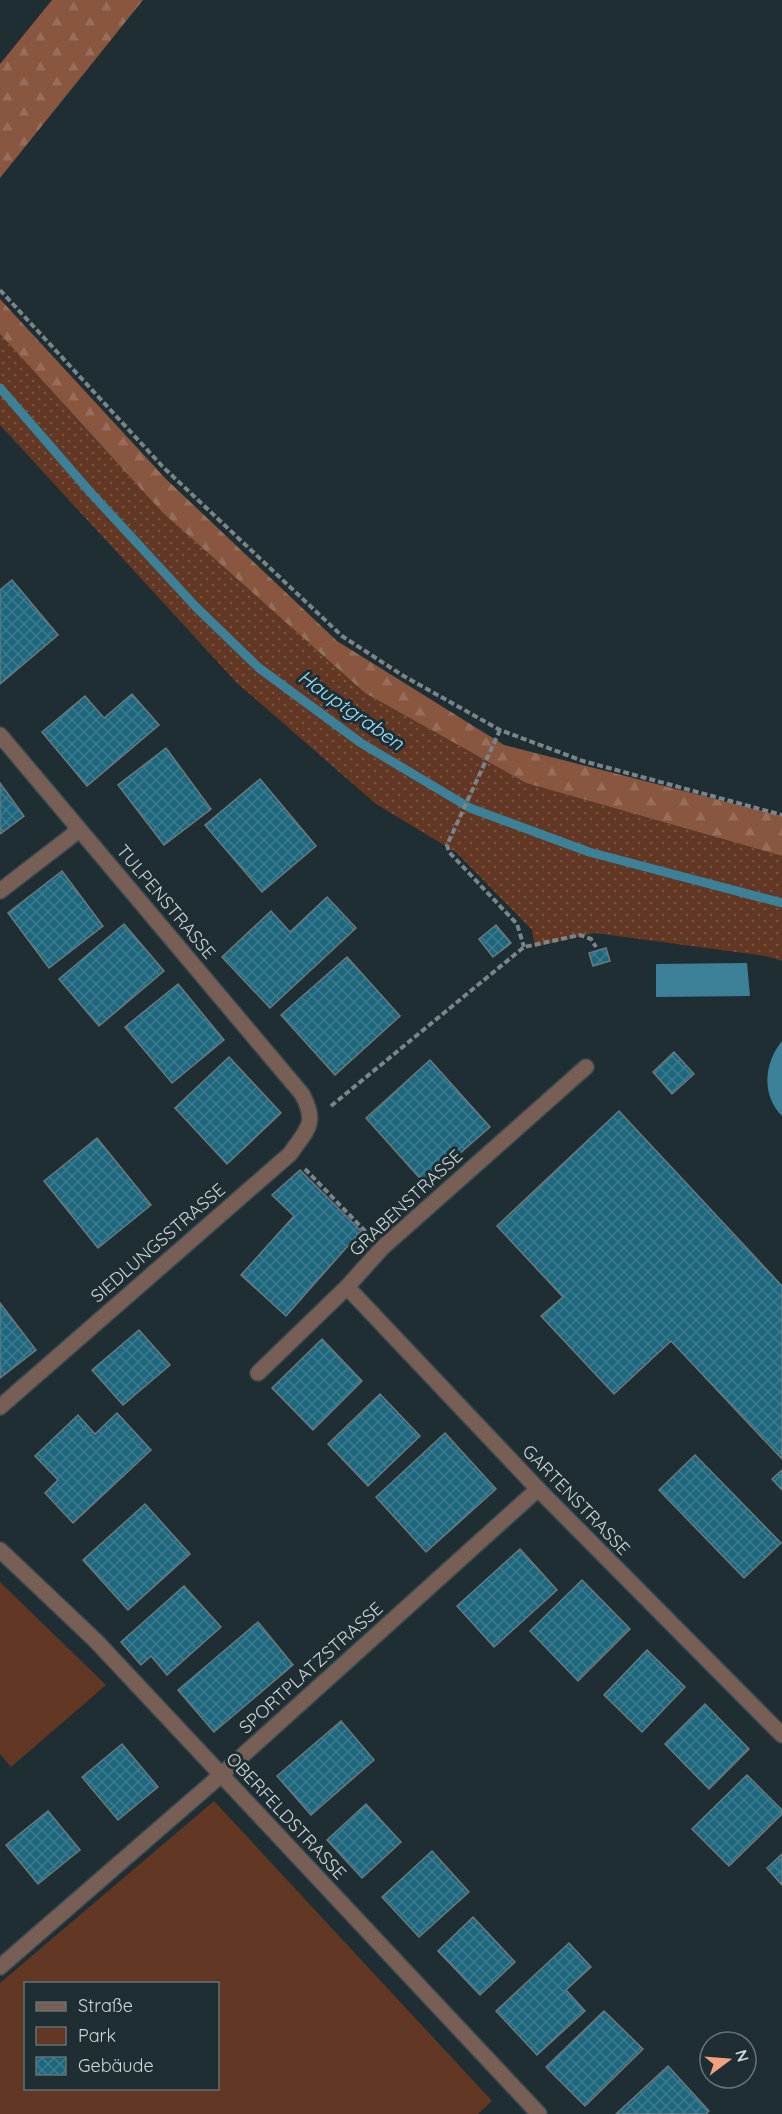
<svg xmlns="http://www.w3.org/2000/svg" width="782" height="2114" font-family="Quicksand,sans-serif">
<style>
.grass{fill:url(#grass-dots)}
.forest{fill:url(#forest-firs)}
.green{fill:#623724;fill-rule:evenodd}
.water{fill:#3c8197}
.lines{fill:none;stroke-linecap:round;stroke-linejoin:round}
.stream{stroke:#3c8197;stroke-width:9}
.building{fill:url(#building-cross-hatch);stroke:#6a7a80;stroke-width:1.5}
.minor-casing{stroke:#3b494e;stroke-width:18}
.path{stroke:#798589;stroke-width:4;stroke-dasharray:6 3;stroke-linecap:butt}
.minor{stroke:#775f55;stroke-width:15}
.labels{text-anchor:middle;stroke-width:6;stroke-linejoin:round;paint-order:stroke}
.street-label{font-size:18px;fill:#ced7da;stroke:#1f2e33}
.water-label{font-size:20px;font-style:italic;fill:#95e3ff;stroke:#1f2e33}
</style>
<defs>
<pattern id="grass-dots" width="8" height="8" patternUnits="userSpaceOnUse" patternTransform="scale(1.5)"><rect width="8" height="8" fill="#623724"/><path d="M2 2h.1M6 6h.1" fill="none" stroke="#775343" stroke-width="1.8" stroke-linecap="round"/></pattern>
<pattern id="forest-firs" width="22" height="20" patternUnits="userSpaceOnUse" patternTransform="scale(1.5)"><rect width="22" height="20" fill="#89563f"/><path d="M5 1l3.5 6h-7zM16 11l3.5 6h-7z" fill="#986e5a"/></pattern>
<pattern id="building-cross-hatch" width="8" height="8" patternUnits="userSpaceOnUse" patternTransform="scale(1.5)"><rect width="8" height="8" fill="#1e677d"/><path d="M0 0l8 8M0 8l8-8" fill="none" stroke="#3e7c8f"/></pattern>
</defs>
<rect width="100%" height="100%" fill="#1f2e33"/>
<!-- grass -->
<path class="grass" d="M0,334L162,512L365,693L526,783L782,856V961L766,956L595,933L535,947L532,930L457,853L376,804L237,683L0,425Z"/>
<!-- forest -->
<g class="forest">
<path d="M52,0H143L0,178V64Z"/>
<path d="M0,299L166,479L337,641L504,745L782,816V856L526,783L365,693L162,512L0,334Z"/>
</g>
<!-- green -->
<g class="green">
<path d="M0,1582L106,1685L11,1767L0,1754Z"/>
<path d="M214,1801L492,2101L478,2114H0V1983ZM26,1984H218V2088H26Z"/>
</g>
<!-- water -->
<g class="water">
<path d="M747,963L750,996L656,997V964Z"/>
<path d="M782,1041V1116C761,1095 764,1063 782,1041Z"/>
</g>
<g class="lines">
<!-- stream -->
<path class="stream" d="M0,388L91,493L196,607L259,668L361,743L470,808L589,852L782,903"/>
</g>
<!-- building -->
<g class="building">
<path d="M12,580L58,635L0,684V590Z"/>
<path d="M132,694L159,725L87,786L42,732L85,696L104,718Z"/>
<path d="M166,748L211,809L164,845L118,785Z"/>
<path d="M260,779L316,846L262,892L205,825Z"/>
<path d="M0,783L24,816L0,834Z"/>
<path d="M62,871L103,926L49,968L8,913Z"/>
<path d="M327,897L356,928L270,1008L222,957L271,911L290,932Z"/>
<path d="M124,924L164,971L99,1026L59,979Z"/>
<path d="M496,925L511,943L493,957L479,939Z"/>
<path d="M606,948L610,961L593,966L589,953Z"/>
<path d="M347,957L400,1016L335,1075L281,1015Z"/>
<path d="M178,984L224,1040L172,1083L125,1027Z"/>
<path d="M674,1052L694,1074L672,1094L653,1072Z"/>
<path d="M229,1057L281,1113L227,1164L175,1108Z"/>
<path d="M430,1060L490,1127L425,1184L366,1118Z"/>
<path d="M619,1111L782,1286V1459L671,1341L614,1394L541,1316L563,1297L497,1226Z"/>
<path d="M97,1138L151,1205L98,1248L44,1181Z"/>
<path d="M300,1170L361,1231L286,1316L241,1275L294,1216L272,1195Z"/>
<path d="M0,1303L36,1350L0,1378Z"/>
<path d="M139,1330L170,1365L123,1405L92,1370Z"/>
<path d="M322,1339L362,1381L313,1430L272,1388Z"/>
<path d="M380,1394L420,1436L368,1486L328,1444Z"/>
<path d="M117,1413L151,1450L73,1523L45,1493L58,1480L35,1456L78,1415L95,1434Z"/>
<path d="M445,1433L496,1489L426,1552L376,1497Z"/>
<path d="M695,1455L781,1543L744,1578L659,1490Z"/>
<path d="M782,1470V1490L772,1479Z"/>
<path d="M145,1504L190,1554L128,1610L83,1560Z"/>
<path d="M520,1549L557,1590L494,1647L457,1606Z"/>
<path d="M582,1580L630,1629L578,1681L530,1631Z"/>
<path d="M184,1586L221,1627L167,1675L151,1656L141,1665L121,1642Z"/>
<path d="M258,1622L293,1665L214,1732L178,1690Z"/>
<path d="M647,1650L685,1687L642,1732L604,1695Z"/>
<path d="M705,1704L749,1749L709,1789L665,1744Z"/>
<path d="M341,1721L374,1760L311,1815L277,1776Z"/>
<path d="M122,1744L158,1787L118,1820L82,1777Z"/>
<path d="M747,1775L782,1810V1814L729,1866L692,1829Z"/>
<path d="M366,1804L401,1842L362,1878L327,1840Z"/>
<path d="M48,1811L80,1850L38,1884L6,1845Z"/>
<path d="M432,1851L469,1892L419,1937L382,1897Z"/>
<path d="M782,1854V1885L767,1868Z"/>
<path d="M473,1917L515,1962L480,1995L438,1951Z"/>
<path d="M569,1943L591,1967L566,1990L585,2011L537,2055L496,2011Z"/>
<path d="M604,2011L643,2049L585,2106L546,2067Z"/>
<path d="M668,2066L709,2111L706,2114H616Z"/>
</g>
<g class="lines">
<!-- minor casing -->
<g class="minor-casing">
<g id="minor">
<path d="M0,735L302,1094C318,1124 307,1129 290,1154L0,1407"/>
<path d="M0,891L74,834L76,826"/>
<path d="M347,1287L538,1489L782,1735"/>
<path d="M258,1373L347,1287L382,1248L586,1067"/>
<path d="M0,1550L96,1641L539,2114"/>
<path d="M0,1967L221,1775L538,1489"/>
</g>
</g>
<!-- path -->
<g class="path">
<path d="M0,290L163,467L342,636L402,675L500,730L583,761L782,815"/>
<path d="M500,730L447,845L449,852L517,924L524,947"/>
<path d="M331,1106L524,947L580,935L591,939L596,947"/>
<path d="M305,1169L367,1233"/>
</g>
<!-- minor -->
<use href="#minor" class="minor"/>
</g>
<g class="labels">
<!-- street labels -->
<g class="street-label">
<text transform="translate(166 902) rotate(50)" y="6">TULPENSTRASSE</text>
<text transform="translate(406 1203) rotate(-43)" y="6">GRABENSTRASSE</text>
<text transform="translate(158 1243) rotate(-41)" y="6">SIEDLUNGSSTRASSE</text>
<text transform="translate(576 1500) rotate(46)" y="6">GARTENSTRASSE</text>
<text transform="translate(311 1668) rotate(-42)" y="6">SPORTPLATZSTRASSE</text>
<text transform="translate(286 1816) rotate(47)" y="6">OBERFELDSTRASSE</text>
</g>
<!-- water labels -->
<g class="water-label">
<text transform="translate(351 710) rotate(35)" y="7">Hauptgraben</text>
</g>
</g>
<!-- legend -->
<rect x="24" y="1982" width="195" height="108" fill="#1f2e33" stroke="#657276" stroke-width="1.5"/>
<rect x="36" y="2002" width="30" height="9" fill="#775f55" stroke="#657276" stroke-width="1.5"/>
<text x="78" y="2012" font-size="18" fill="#ced7da">Straße</text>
<rect x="36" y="2027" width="30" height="18" fill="#623724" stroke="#657276" stroke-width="1.5"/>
<text x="78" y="2042" font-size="18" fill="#ced7da">Park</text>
<rect x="36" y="2057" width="30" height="18" fill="url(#building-cross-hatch)" stroke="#657276" stroke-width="1.5"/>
<text x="78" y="2072" font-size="18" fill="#ced7da">Gebäude</text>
<!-- north arrow -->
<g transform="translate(728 2060) rotate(74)"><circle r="28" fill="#1f2e33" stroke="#657276" stroke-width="1.5"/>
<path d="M0-4.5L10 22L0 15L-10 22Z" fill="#f2a17e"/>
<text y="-9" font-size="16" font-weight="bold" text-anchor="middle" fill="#ced7da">N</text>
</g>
</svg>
